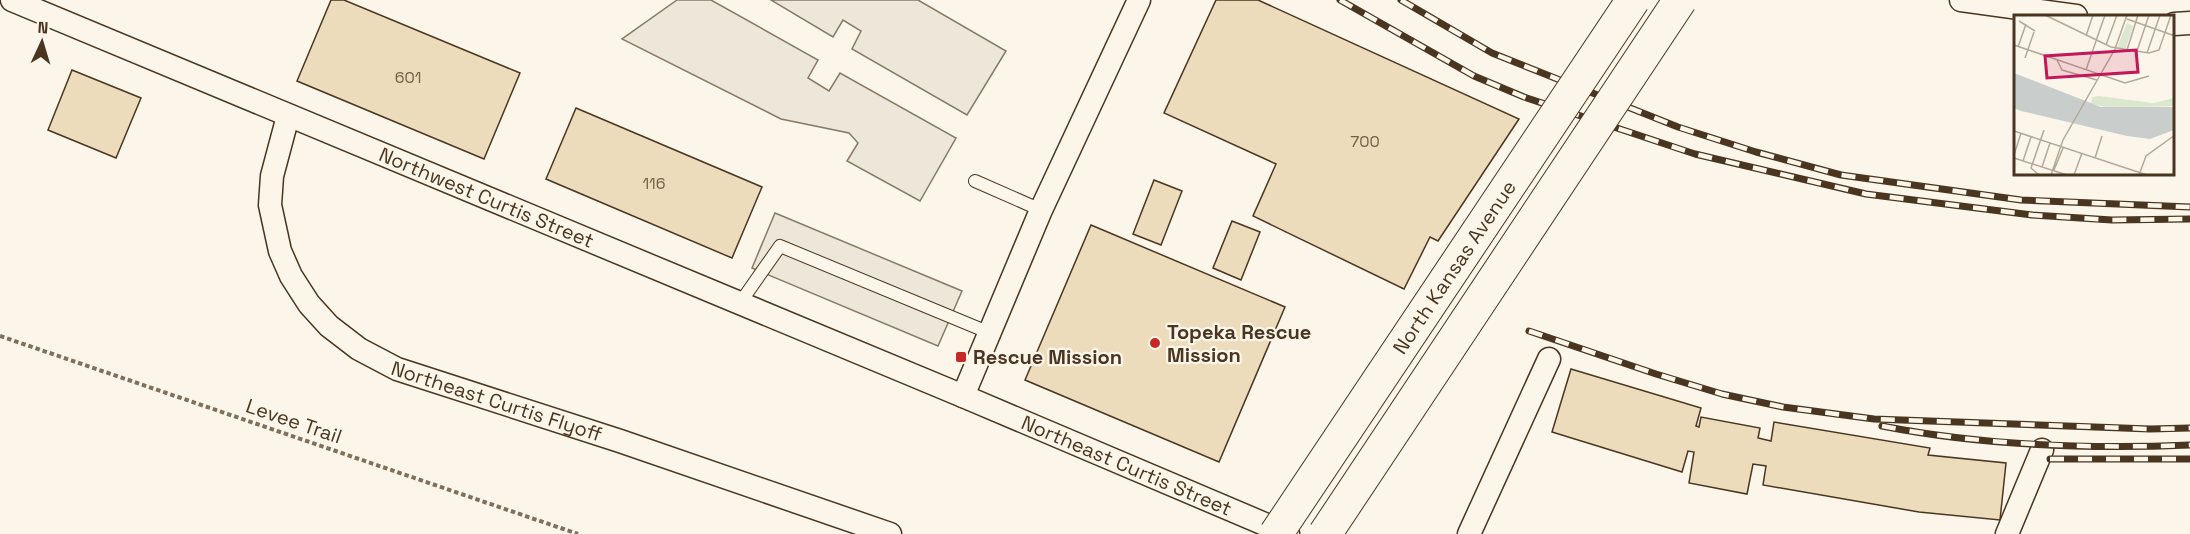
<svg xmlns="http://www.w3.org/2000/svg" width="2190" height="534" font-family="'Space Grotesk',sans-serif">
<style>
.parking{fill:#ede7d9;stroke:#887966;stroke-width:1.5}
.building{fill:#ecdcbc;stroke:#4a3520;stroke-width:1.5}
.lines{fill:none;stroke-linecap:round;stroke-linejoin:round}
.lane-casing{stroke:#4a3520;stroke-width:14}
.street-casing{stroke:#4a3520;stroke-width:25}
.path{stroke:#7f6f5c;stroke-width:4;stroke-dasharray:4.5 3;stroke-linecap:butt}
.lane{stroke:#fbf6e9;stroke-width:12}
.street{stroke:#fbf6e9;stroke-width:22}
.rail-casing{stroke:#4a3520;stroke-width:7}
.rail{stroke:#fbf6e9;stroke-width:4.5;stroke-dasharray:14;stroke-linecap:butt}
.secondary-bridge-casing{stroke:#4a3520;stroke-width:35;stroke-linecap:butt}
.secondary-bridge{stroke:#fbf6e9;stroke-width:33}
.poi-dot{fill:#c62828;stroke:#fbf6e9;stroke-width:2}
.labels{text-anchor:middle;stroke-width:4.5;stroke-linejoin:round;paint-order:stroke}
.number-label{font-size:16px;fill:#725f47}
.street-label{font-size:20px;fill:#4a3520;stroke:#fbf6e9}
.poi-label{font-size:20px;font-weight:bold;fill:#4a3520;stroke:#fbf6e9;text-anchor:start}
.inset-road{fill:none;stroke:#b4a999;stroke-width:1.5}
.view{fill:#c2185b;fill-opacity:0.15;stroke:#c2185b;stroke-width:3}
.inset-edge{fill:none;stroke:#4a3520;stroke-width:3}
</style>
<rect width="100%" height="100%" fill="#fbf6e9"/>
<!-- parking -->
<g class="parking">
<path d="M677,0H711L818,60L808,78L829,91L840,73L956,138L920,201L847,161L858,143L849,133L781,119L622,39Z"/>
<path d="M771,0H918L1006,51L967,115L852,49L861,31L843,20L833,37Z"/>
<path d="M775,213L962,291L938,346L752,268Z"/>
</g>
<!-- building -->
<g class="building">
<path d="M331,0H344L520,73L484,159L297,81Z"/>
<path d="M1216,0H1258L1519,119L1438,241L1430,237L1404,289L1253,216L1276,164L1164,113Z"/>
<path d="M72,70L141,98L116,158L48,130Z"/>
<path d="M576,108L762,187L732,258L546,179Z"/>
<path d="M1154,180L1182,191L1161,245L1133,234Z"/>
<path d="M1232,221L1260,232L1241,280L1213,268Z"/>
<path d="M1091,225L1285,307L1219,462L1025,380Z"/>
<path d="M1571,369L1701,408L1696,426L1699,427L1701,417L1760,428L1758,438L1771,441L1774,422L1930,448L1928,455L2006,463L2000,520L1919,512L1763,485L1766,466L1753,464L1747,494L1689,483L1694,452L1688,451L1682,472L1552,432Z"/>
</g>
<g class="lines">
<!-- lane casing -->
<g class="lane-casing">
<g id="lane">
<path d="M975,181L1041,210"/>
<path d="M740,303L780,246L990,333"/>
</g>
</g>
<!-- street casing -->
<g class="street-casing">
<g id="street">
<path id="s1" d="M12,0L963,396L1288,534"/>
<path d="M1961,0L2076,16"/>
<path d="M2174,24L2190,23"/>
<path id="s2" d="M288,116L272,176L270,205L280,251L291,276L309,304L329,326L359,349L397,369L620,441L890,534"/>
<path d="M963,396L1041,210L1139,0"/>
<path d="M1469,534L1549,359"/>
<path d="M2007,534L2042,450"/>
</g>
</g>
<!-- path -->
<path class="path" d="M0,336L578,534"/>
<!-- lane -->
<use href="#lane" class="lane"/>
<!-- street -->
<use href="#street" class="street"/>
<!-- rail casing -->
<g class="rail-casing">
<g id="rail">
<path d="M1340,0L1474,76L1524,97L1695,154L1866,194L2032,215L2112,220L2190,219"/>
<path d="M1401,0L1492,53L1678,127L1756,152L1841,175L2021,200L2190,207"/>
<path d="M1529,331L1656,374L1722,394L1783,407L1874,419L2150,429L2190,428"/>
<path d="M1882,426C1979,445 2091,449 2190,445"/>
<path d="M2050,459H2190"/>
</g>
</g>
<!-- rail -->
<use href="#rail" class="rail"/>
<!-- secondary-bridge casing -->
<g class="secondary-bridge-casing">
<g id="secondary-bridge">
<path id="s3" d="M1276,534L1633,0"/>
<path d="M1325,534L1680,0"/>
</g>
</g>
<!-- secondary-bridge -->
<use href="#secondary-bridge" class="secondary-bridge"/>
</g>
<!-- markers -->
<g class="poi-dot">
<circle cx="1155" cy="343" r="6"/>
<rect x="955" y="351" width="12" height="12" rx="3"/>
</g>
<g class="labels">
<!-- number labels -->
<g class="number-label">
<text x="408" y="83">601</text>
<text x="1365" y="147">700</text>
<text x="654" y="189">116</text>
</g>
<!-- street labels -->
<g class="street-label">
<text dy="7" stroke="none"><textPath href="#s1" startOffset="514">Northwest Curtis Street</textPath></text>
<text dy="7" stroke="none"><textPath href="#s3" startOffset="321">North Kansas Avenue</textPath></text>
<text dy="7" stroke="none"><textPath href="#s2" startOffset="414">Northeast Curtis Flyoff</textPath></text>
<text transform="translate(294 421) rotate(19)" y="7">Levee Trail</text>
<text dy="7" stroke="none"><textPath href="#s1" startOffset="1208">Northeast Curtis Street</textPath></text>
</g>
<!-- poi labels -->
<g class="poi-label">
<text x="1167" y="339">Topeka Rescue<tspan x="1167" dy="23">Mission</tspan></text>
<text x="973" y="364">Rescue Mission</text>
</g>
</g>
<!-- overview -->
<g transform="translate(2014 15)">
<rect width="160" height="160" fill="#fbf6e9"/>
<path d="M113,8L119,11L112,33H103ZM85,81L139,88L160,83V91L97,93L77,89L78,82Z" fill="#dce7d0"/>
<path d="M0,58L87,92H160V115L136,124L113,121L7,96L0,93Z" fill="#c9cecd"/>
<path class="inset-road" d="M31,0L97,32L135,38L145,35L157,0M113,4L161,21M5,6L21,16M72,21L79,0M0,30L111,68L135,61M92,30L103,0M4,32L12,9M113,35L124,0M123,36L135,0M133,38L146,0M11,43L20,17M43,45L48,55L83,65M72,55L91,0M0,116L133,160M0,140L7,118M0,143L53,160M81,143L88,121M9,146L17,122M28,152L36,128M40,155L49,133M25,160L17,153L30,115M37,160L49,125L101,34L113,0M60,160L68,138M125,160L132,141L161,120"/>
<path class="view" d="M122,35L124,57L33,63L31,41Z"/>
<rect width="160" height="160" class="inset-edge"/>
</g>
<!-- north arrow -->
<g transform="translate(42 42) rotate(4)" stroke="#fbf6e9" stroke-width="4.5" paint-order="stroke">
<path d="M0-4.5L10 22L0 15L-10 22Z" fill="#4a3520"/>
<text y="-9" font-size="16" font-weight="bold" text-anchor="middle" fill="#4a3520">N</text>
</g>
</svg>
